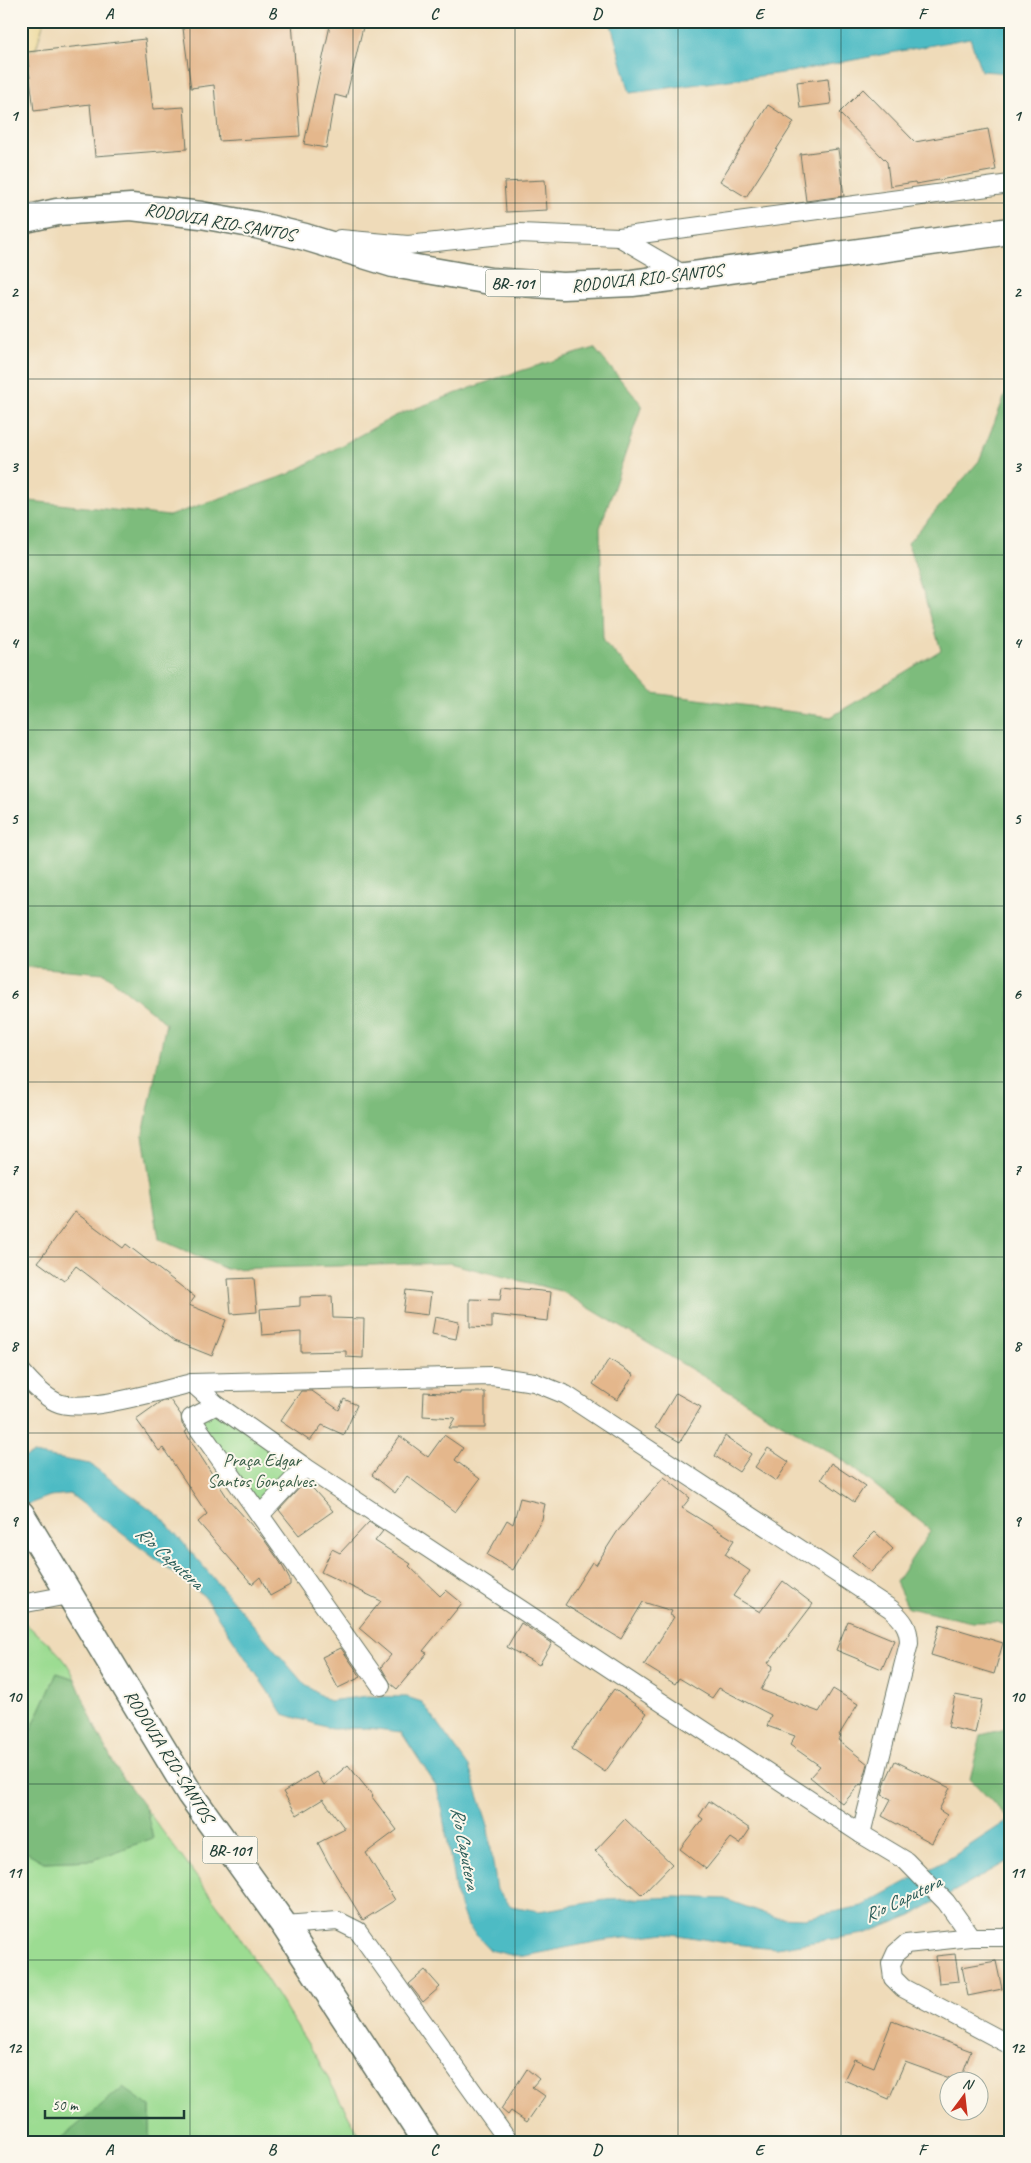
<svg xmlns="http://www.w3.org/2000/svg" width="1031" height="2163" font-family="Caveat,sans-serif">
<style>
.green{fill:#9cdc92;stroke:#5e8c63}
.forest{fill:#7dbc7c;stroke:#4e7c58}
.sand{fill:#eeda9e;stroke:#868c69}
.water{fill:#4dbbc4;stroke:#367c7c}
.building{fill:#e4b78c}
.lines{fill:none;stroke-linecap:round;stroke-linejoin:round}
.minor-casing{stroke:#687463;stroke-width:20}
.highway-casing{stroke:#687463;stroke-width:29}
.minor{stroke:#fff;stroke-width:18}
.highway{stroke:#fff;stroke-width:26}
.grid{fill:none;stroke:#1f3d34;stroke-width:1;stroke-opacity:0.55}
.labels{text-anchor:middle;stroke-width:4;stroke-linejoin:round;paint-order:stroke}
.shield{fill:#fbf7ec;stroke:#61756b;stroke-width:1}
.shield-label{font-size:16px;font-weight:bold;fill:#1f3d34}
.street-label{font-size:18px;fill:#1f3d34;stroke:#fbf7ec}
.park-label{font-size:18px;fill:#385d47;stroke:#fbf7ec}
.water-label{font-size:19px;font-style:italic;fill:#2a5c58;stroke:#fbf7ec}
.neatline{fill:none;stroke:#1f3d34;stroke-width:2}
.grid-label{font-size:16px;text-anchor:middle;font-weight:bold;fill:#1f3d34}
</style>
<rect width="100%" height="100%" fill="#fbf7ec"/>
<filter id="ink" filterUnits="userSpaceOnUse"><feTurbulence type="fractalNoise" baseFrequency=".02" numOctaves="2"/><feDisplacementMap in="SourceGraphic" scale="10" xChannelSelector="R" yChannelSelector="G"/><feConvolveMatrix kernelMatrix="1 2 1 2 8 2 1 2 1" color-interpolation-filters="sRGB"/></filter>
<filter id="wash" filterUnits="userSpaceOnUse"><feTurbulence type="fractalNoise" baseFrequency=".0096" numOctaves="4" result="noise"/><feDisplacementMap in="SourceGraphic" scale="20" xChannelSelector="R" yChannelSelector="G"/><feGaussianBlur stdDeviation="1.12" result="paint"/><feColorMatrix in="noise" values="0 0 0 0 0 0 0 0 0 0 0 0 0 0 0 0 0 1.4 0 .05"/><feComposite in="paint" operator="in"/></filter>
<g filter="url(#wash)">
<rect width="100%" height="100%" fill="#efdbb9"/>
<!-- green -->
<g class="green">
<path d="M216,1409L298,1469L261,1508L197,1419Z"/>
<path d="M21,1624H26C44,1640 66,1655 75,1679L57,1673L21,1751Z"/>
<path d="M146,1809L230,1922L317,2058L363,2142H150V2107L74,2128L57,2142H21V1849L44,1862L93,1860L152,1838Z"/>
</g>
<!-- forest -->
<g class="forest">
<path d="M594,348L642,405L600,528L603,641L653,693L831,717L941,650L908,543L979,461L1010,383V1627L997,1622H972L908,1608L896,1582L931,1530L846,1462L561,1291L449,1263L226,1269L159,1239L143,1135L166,1023L104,973L21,966V500L169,516L289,474L395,416L498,378Z"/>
<path d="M57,1673L75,1679L98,1734L116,1768L146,1809L153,1838L93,1860L44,1862L21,1849V1751Z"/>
<path d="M1010,1728V1819H1009L970,1779L981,1735Z"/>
<path d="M123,2087L150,2107V2142H57Z"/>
</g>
<!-- sand -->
<path class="sand" d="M21,21H44L36,49L21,51Z"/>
<!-- water -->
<g class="water">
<path d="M610,21H1010V73L981,71L970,38L790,72L630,93Z"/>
<path d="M33,1454L90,1464L161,1517L305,1685L329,1701L367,1696L407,1697L422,1702L469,1767L487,1822L497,1890L511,1906L539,1911L605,1900L677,1897L725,1899L774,1917L805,1918L862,1906L952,1857L1010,1819V1860L912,1915L864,1934L776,1948L733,1944L666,1933L600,1941L519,1957L490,1950L467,1925L456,1895L448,1843L437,1787L401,1732L368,1728L332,1729L283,1714L204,1596L70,1494L50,1496L21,1507V1459Z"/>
</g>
<g id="blocks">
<!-- building -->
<g class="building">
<path d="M182,21H292L300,136L219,141L214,85L191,88Z"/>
<path d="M331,21L363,27L346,98L335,95L326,148L304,144Z"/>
<path d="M145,39L153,109L184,107L187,149L95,156L90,104L34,111L27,52Z"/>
<path d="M828,78L831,104L800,108L797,82Z"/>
<path d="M863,89L915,142L988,129L996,170L916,184L915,182L890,186L887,162L839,113Z"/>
<path d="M768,105L794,122L746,197L720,181Z"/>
<path d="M838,149L844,196L806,201L800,154Z"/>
<path d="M545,180L547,210L506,212L504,182Z"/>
<path d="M75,1212L123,1248L126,1244L195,1297L189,1305L226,1320L212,1356L174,1341L76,1266L64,1281L38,1262Z"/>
<path d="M254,1278L257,1312L231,1314L228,1279Z"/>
<path d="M502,1287L551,1292L548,1321L492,1315V1328L470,1327V1299L500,1300Z"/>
<path d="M406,1290L431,1293L428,1315L403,1312Z"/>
<path d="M332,1296L333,1318L364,1319L363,1358L346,1357V1351L301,1352V1332L262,1335L260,1309L300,1306V1297Z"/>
<path d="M435,1317L459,1322L456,1339L432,1334Z"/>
<path d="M609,1359L634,1375L617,1400L593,1384Z"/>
<path d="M301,1391H312L339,1410L344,1399L357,1405L344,1435L322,1425L310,1441L280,1421Z"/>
<path d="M424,1392L460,1394V1392H485V1428H449L455,1418L423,1416Z"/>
<path d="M676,1393L701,1407L680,1442L655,1428Z"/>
<path d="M170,1400L181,1415L182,1424L187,1431L185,1432L229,1500L263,1538L280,1562L290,1580V1585L270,1596L260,1577L252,1584L198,1522L207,1514L163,1448L159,1451L136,1419L160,1402Z"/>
<path d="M444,1435L463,1448L455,1460L480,1479L455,1512L407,1476L395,1493L372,1475L400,1436L428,1457Z"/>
<path d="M725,1436L751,1454L739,1472L715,1456Z"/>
<path d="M768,1448L789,1462L776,1481L755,1467Z"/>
<path d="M831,1463L865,1486L854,1502L821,1479Z"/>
<path d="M664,1477L690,1498L682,1508L734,1540L725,1554L750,1571L733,1596L760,1612L783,1581L813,1604L768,1663L773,1666L761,1690L819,1712L833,1689L858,1704L839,1735L841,1736L838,1740L868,1764L862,1785L860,1784L843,1804L810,1777L820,1766L790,1745L795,1736L767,1726L771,1715L719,1688L712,1698L679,1678L675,1684L644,1665L674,1617L670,1615L672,1611L643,1602L621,1639L565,1605L592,1562L596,1565L617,1532Z"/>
<path d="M306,1481L333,1511L299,1535L279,1510Z"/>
<path d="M520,1498L545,1504L542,1519L513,1570L487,1555L507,1520L513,1524Z"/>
<path d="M369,1522L383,1531L375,1541L411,1564L409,1566L440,1596L446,1590L462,1603L423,1651L427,1653L397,1689L391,1684L381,1667L391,1655L359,1628L381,1601L321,1572L332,1549L340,1553Z"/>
<path d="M875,1532L893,1549L871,1572L852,1555Z"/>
<path d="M848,1621L894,1640L882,1669L836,1650Z"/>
<path d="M521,1623L552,1643L539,1665L507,1647Z"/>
<path d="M940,1624L1003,1643L994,1674L931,1655Z"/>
<path d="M341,1648L361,1677L338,1688L322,1657Z"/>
<path d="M614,1689L647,1713L605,1772L571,1749Z"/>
<path d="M955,1695L982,1700L975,1733L948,1727Z"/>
<path d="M895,1761L950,1788L939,1810L947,1815L932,1843L882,1816L891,1799L882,1795L886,1780Z"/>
<path d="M348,1765L373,1796L372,1797L397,1830L366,1853L395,1900L363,1920L328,1862L318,1843L345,1829L323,1799L297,1815L283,1792L316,1772L324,1785Z"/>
<path d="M709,1801L750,1829L740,1844L731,1838L706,1869L680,1849L703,1819L699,1816Z"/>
<path d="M625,1819L672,1864L642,1895L595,1851Z"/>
<path d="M955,1954L959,1981L939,1983L936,1956Z"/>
<path d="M996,1961L1002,1989L968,1996L962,1967Z"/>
<path d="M425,1970L440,1987L423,2002L409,1984Z"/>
<path d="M892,2021L971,2051L960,2080H955L905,2062L889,2099L844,2080L854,2059L874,2067Z"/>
<path d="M527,2069L539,2079L532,2087L545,2096L527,2122L511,2111L508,2115L501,2109Z"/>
</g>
</g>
</g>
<g filter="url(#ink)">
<use href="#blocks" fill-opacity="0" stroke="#687463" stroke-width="1"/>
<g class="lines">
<!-- minor casing -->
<g class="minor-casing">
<g id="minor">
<path d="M619,237L686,276"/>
<path d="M340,239L408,245L519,233L619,237L1010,184"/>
<path d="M21,1371C31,1383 42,1395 56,1402C82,1415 162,1390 192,1383L217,1405L305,1467L861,1834L906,1861L946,1902L971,1937H1010"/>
<path d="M192,1383L492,1376L534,1382L566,1395L891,1609C903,1620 909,1627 909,1643L861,1834"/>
<path d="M217,1405L191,1418L381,1686"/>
<path d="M260,1515L305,1467"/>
<path d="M21,1604L68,1595"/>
<path d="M284,1925L338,1921L358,1931L509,2142"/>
<path d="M971,1937L906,1944L896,1953L891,1964L893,1978L903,1988L1010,2045"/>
</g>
</g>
<!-- highway casing -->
<g class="highway-casing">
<g id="highway">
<path d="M21,220L57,212L131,207L201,215L256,225L305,237L393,264L490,281L563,286L632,283L686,276L1010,231"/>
<path d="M21,1514L190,1794L284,1925L426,2142"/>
</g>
</g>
<!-- minor -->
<use href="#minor" class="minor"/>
<!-- highway -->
<use href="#highway" class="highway"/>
</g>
</g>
<!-- grid -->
<path class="grid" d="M190,21V2142M353,21V2142M515,21V2142M678,21V2142M841,21V2142M21,203H1010M21,379H1010M21,555H1010M21,730H1010M21,906H1010M21,1082H1010M21,1257H1010M21,1433H1010M21,1608H1010M21,1784H1010M21,1960H1010"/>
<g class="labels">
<!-- shield labels -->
<g class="shield">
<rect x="485.5" y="269.5" width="55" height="27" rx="4"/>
<rect x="202.5" y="1836.5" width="55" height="27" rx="4"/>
</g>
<g class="shield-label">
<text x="513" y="289">BR-101</text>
<text x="230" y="1856">BR-101</text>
</g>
<!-- street labels -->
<g class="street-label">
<text transform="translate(220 222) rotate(10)" y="6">RODOVIA RIO-SANTOS</text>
<text transform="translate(647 278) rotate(-6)" y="6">RODOVIA RIO-SANTOS</text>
<text transform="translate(169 1756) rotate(58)" y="6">RODOVIA RIO-SANTOS</text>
</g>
<!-- park labels -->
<g class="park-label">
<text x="262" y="1466">Praça Edgar<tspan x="262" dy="21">Santos Gonçalves.</tspan></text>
</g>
<!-- water labels -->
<g class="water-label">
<text transform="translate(170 1557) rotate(42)" y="7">Rio Caputera</text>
<text transform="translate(466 1848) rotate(79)" y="7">Rio Caputera</text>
<text transform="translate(902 1898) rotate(-26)" y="7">Rio Caputera</text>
</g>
</g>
<!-- margin -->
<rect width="1031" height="2163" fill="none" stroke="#fbf7ec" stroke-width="55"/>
<!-- north arrow -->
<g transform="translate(964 2096) rotate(15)"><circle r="24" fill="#fbf7ec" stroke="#a3ada2"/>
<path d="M0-4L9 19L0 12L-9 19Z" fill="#c8321e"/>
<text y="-8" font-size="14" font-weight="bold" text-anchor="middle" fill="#1f3d34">N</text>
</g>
<!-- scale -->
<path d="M45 2110v8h139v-8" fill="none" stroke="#1f3d34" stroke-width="2.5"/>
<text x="52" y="2110" font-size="15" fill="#1f3d34" stroke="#fbf7ec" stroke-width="4" paint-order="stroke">50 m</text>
<rect x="28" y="28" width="976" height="2108" class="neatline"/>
<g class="grid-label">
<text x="109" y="19">A</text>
<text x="272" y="19">B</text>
<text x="434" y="19">C</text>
<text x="597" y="19">D</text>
<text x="759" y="19">E</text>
<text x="922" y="19">F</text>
<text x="14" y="121">1</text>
<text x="1017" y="121">1</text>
<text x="14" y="297">2</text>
<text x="1017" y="297">2</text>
<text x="14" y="472">3</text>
<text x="1017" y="472">3</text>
<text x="14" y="648">4</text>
<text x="1017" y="648">4</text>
<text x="14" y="824">5</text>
<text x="1017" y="824">5</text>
<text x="14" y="999">6</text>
<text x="1017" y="999">6</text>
<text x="14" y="1175">7</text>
<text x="1017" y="1175">7</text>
<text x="14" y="1351">8</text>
<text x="1017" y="1351">8</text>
<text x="14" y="1526">9</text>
<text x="1017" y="1526">9</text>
<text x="14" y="1702">10</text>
<text x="1017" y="1702">10</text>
<text x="14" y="1878">11</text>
<text x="1017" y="1878">11</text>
<text x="14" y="2053">12</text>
<text x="1017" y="2053">12</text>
<text x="109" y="2155">A</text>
<text x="272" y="2155">B</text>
<text x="434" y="2155">C</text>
<text x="597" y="2155">D</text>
<text x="759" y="2155">E</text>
<text x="922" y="2155">F</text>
</g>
</svg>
